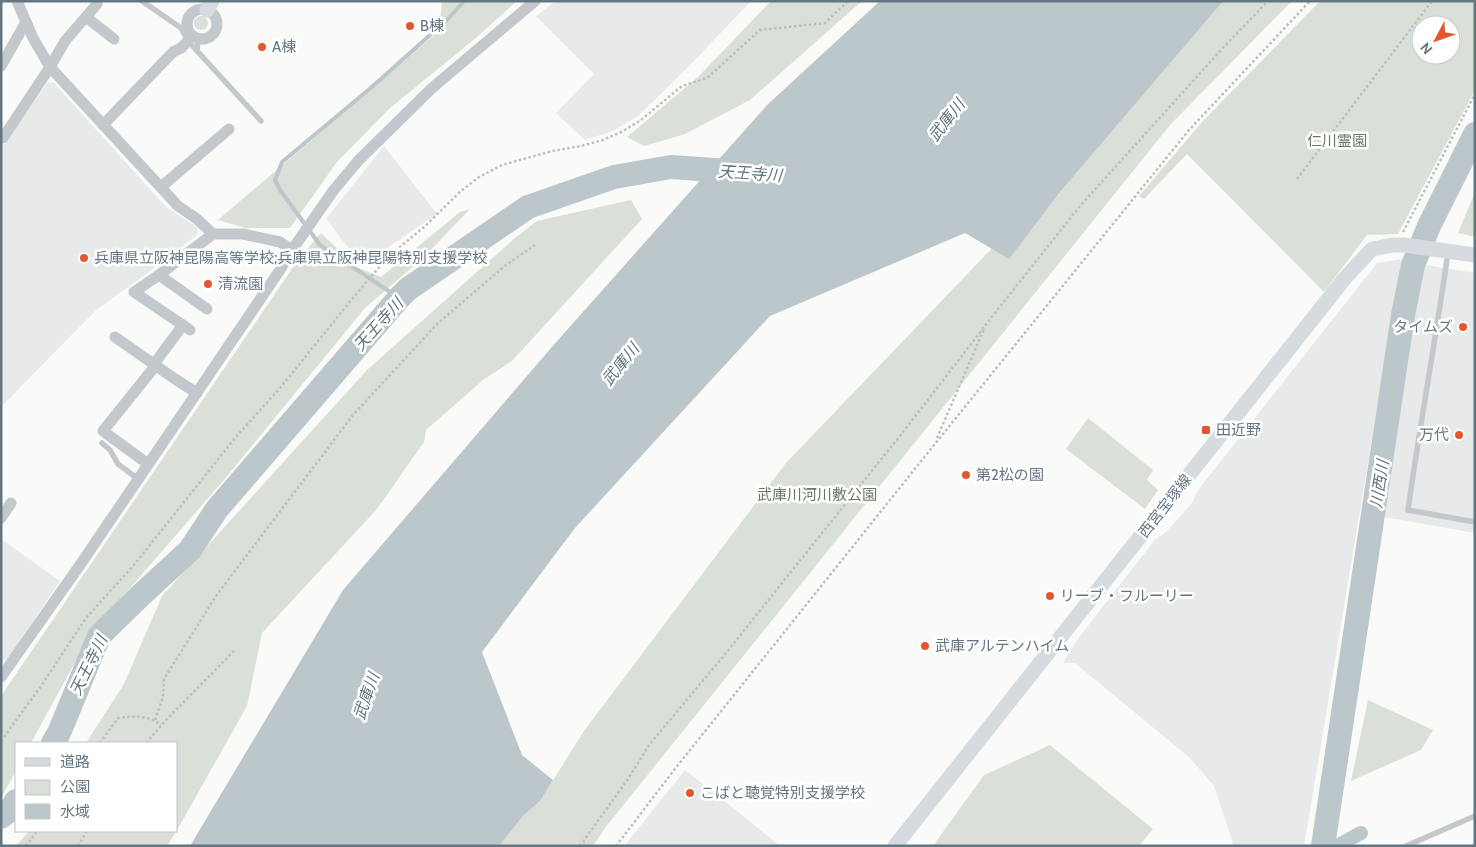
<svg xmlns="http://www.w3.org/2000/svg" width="1476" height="847" font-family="Cabin,'Noto Sans JP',sans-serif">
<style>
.built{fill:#e8e9e9}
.green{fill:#dadfd7;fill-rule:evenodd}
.water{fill:#bbc7cb}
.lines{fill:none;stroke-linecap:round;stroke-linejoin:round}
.stream{stroke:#bbc7cb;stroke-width:4}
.canal{stroke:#bbc7cb;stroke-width:14}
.river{stroke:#bbc7cb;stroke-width:24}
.path{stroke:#bbbfc2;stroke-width:2.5;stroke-dasharray:2.5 2.5;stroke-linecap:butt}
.lane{stroke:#c3c8cc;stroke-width:5.5}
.street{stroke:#c3c8cc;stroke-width:11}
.secondary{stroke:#d6dbdf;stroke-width:15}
.poi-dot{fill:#e4572e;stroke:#fff;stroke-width:2}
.labels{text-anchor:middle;stroke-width:5;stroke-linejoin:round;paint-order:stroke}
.poi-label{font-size:15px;fill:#657683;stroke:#fff;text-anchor:start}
.park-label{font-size:15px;fill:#687a64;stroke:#fff}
.street-label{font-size:15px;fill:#657683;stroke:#fff}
.water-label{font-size:16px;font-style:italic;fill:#60757c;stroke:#fff}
</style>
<rect width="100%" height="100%" fill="#fafaf8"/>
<!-- built -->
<g class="built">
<path d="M563,1H751L687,68L638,116L613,131L585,140L556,113L594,74L536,16L553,3Z"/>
<path d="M48,82L54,83L165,206L198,228L197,235L138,280L96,310L1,407V145L5,144Z"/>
<path d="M384,146L437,214L362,265L326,219Z"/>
<path d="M1402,259L1304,846H1234L1214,786L1190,758L1075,663H1063L1080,636L1154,541L1166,532L1192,503L1198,490L1377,263Z"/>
<path d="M1420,264L1475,273V533L1384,517Z"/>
<path d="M1,539L60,581L8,658L1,662Z"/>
<path d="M685,770L742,815L780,846H624Z"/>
</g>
<!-- green -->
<g class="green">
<path d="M442,1H517L477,37L390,108L337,162L290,228H246L218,220L439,31Z"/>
<path d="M771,1H862L750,100L685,134L644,146L627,137L699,76Z"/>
<path d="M1200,1H1292L1170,125L605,828L593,846H499L523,816L540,801L584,731L786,463L999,241Z"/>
<path d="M1320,1H1475V90L1398,234L1367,235L1324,292L1187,154L1144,199L1139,196L1202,122ZM1421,25H1451V55H1421Z"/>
<circle cx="201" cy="23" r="7"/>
<path d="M1475,192V237L1458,233Z"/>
<path d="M631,200L642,219L512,361L483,380L426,430L424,442L377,509L262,633L247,706L176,832L167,846H16L29,831H176V743H86L124,684L162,596L367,370L515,238L537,221Z"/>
<path d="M470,209L423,258L365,308L223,481L91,633L31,743H16V771L1,798V696L298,260L321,233L356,267L381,277L460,212Z"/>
<path d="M1088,418L1153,470L1147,480L1158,490L1145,509L1066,449Z"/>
<path d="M1368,700L1433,730L1421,750L1351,781Z"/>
<path d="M1050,745L1153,829L1139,846H933L984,775Z"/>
</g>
<!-- water -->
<path class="water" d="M880,1H1223L1059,193L1009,259L965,233L770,316L575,528L482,652L522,755L553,780L540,801L523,816L499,846H190L343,590L551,348L767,105Z"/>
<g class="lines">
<!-- stream -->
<path class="stream" d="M399,298L320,245L280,190L275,180L282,162L373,86L448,19L464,1"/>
<!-- canal -->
<path class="canal" d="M1337,846L1361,833"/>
<!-- river -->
<g class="river">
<path d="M53,743L59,733L99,636L141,595L190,550L217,509L399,298L408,289L528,207L614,177L671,167L743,172"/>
<path d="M1,817L12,808L16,801"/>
<path d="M1323,846L1403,315L1413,265L1429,226L1475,134"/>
</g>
<!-- path -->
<g class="path">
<path d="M1297,179L1432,1"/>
<path d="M1403,232L1475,94"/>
<path d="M937,438L984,329"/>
<path d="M155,720L163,697L164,679L216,596L353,415L437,324L506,265L535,245"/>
<path d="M1,741L41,686L86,618L134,565L235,438L280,388L357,293L387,258L424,227L461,191L479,177L502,165L552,151L581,146L603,140L623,131L641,120L682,86L707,78L760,30L825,23L848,1"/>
<path d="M100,743L118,718C134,716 148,715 161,725"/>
<path d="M146,743L167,719L234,651"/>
<path d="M26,846L37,831"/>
<path d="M78,846L87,831"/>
<path d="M580,846L628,779L649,745L722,658L903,432L998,309L1080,206L1222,49L1268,1"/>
<path d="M616,846L674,770L930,450L1189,130L1310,1"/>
</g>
<!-- lane -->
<g class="lane">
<path d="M142,1L181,28L188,41L261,121"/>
<path d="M197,51L198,38"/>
<path d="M1448,252C1436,338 1420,424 1408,510L1475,522"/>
<path d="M102,443L110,450L118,464L138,479"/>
<path d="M1406,846L1475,816"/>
</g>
<!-- street -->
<g class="street">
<path d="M17,1L33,38L50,67L178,206L197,219L213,234"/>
<circle cx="202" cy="24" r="15"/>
<path d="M86,17L114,39"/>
<path d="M1,66L26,22"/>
<path d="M103,125L173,52L181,48L188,41"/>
<path d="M1,138H3L50,67L65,41L97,4"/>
<path d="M161,187L229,129"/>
<path d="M159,275L207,309"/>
<path d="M190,330L134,292L159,275L213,234H243L280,242L292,250"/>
<path d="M115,337L175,379L197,393"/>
<path d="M154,364L183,325"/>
<path d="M148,464L103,431L156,365"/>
<path d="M1,518L11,503"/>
<path d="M1,677L80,565L280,270L292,250L333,191L358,161L431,89L535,1"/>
</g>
<!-- secondary -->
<g class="secondary">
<path d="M207,10L212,1"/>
<path d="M895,846L1345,278L1372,249L1393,245H1404L1475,255"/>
</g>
</g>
<!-- markers -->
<g class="poi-dot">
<circle cx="410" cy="26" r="5"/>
<circle cx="262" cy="47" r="5"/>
<circle cx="84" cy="258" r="5"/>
<circle cx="208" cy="284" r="5"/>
<circle cx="1463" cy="327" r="5"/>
<rect x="1201" y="425" width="10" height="10" rx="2.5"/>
<circle cx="1459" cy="435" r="5"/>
<circle cx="966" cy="475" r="5"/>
<circle cx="1050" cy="596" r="5"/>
<circle cx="925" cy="646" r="5"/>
<circle cx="690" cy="793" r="5"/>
</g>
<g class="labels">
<!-- poi labels -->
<g class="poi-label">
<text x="420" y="31">B棟</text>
<text x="272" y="52">A棟</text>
<text x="94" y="263">兵庫県立阪神昆陽高等学校;兵庫県立阪神昆陽特別支援学校</text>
<text x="218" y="289">清流園</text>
<text x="1453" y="332" text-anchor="end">タイムズ</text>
<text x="1216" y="435">田近野</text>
<text x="1449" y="440" text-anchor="end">万代</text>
<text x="976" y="480">第2松の園</text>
<text x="1060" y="601">リーブ・フルーリー</text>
<text x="935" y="651">武庫アルテンハイム</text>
<text x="700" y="798">こばと聴覚特別支援学校</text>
</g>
<!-- park labels -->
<g class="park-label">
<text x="1337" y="146">仁川霊園</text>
<text x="817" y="500">武庫川河川敷公園</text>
</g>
<!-- street labels -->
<g class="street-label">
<text transform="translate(1165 506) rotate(-52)" y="5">西宮宝塚線</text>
</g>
<!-- water labels -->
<g class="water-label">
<text transform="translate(946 120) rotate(-52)" y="6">武庫川</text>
<text transform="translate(750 173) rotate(4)" y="6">天王寺川</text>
<text transform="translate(378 324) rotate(-48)" y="6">天王寺川</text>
<text transform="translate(620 364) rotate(-51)" y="6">武庫川</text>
<text transform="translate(1379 484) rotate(-81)" y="6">川西川</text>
<text transform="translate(88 665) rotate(-64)" y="6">天王寺川</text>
<text transform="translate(366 696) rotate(-71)" y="6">武庫川</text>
</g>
</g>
<!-- border -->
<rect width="1476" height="847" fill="none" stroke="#657683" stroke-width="5"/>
<!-- legend -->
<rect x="15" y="742" width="162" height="90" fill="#ffffff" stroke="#c1c8cd"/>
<rect x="25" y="758" width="25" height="8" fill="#d6dbdf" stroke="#c1c8cd"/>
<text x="60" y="767" font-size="15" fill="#657683">道路</text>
<rect x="25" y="780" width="25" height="15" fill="#dadfd7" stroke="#c1c8cd"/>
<text x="60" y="792" font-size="15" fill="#657683">公園</text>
<rect x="25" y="804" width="25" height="15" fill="#bbc7cb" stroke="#c1c8cd"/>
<text x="60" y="817" font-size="15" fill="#657683">水域</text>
<!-- north arrow -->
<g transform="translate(1436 40) rotate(229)"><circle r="24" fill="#ffffff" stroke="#c1c8cd"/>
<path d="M0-4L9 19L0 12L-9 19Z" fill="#e4572e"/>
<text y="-8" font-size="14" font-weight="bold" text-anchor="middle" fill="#657683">N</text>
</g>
</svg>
